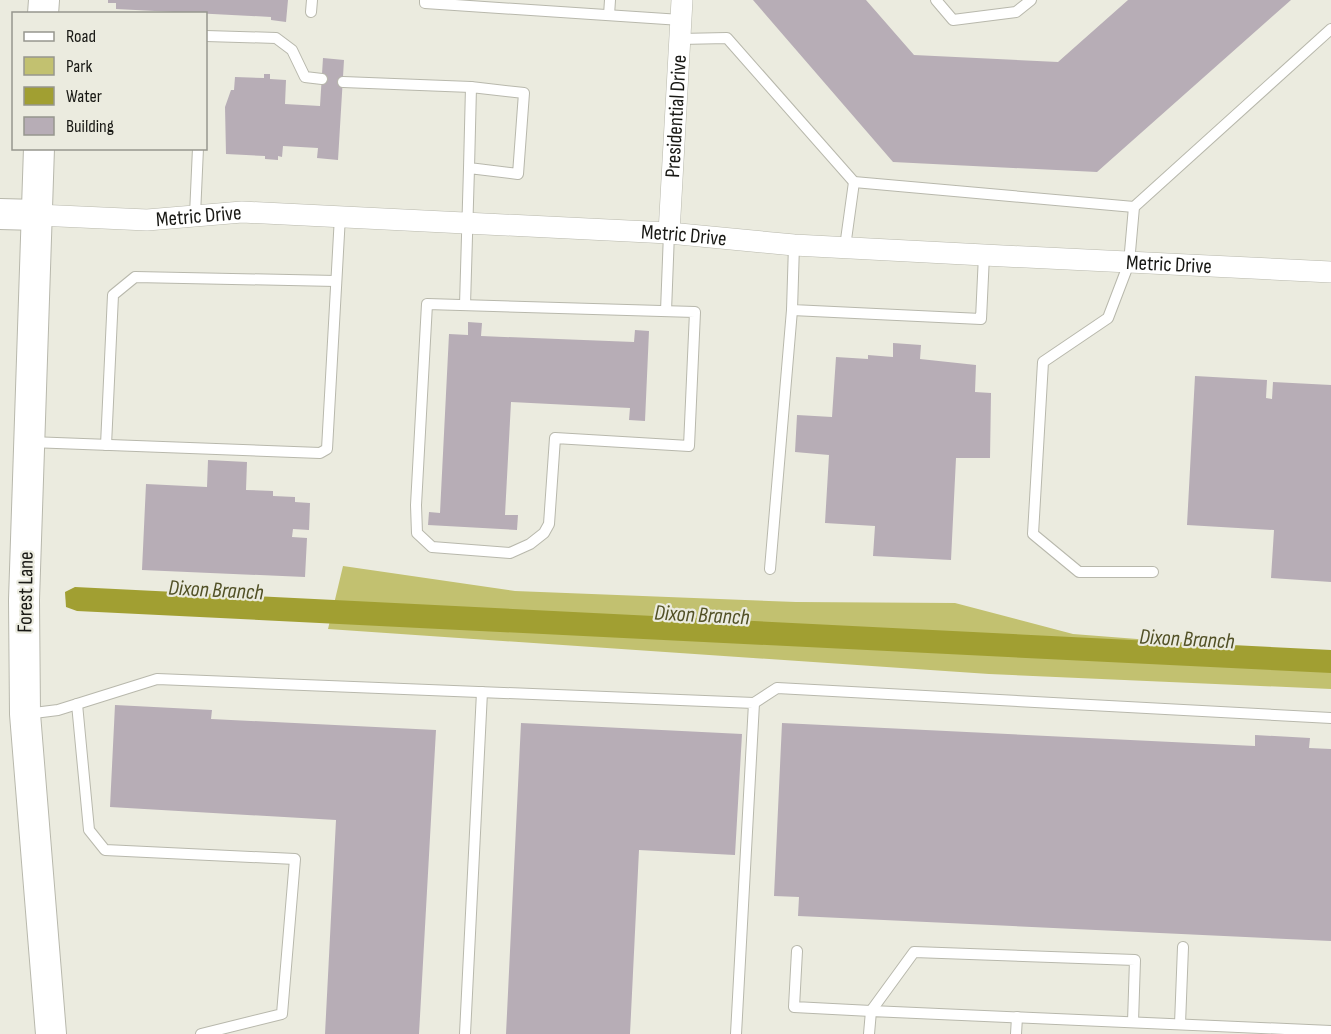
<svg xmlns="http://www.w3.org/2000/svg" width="1331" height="1034" font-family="'Sofia Sans Condensed',sans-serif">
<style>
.green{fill:#c2c170}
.water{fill:#a19f32}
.building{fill:#b7adb6}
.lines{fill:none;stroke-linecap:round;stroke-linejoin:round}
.service-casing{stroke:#b8b8ac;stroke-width:12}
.minor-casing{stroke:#b8b8ac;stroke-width:22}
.secondary-casing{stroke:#b8b8ac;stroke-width:32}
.service{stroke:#fff;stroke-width:10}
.minor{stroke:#fff;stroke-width:21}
.secondary{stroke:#fff;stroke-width:30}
.labels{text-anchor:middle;stroke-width:4.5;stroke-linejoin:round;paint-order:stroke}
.street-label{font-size:21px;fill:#181814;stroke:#ebebdf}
.water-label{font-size:22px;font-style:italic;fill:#515025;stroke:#ebebdf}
</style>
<rect width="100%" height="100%" fill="#ebebdf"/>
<!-- green -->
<path class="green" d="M343,566L515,591L796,602L955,603L1073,634L1331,654V689L989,674L328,629Z"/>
<!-- water -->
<path class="water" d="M75,587L1331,650V673L77,611L66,607L65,592Z"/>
<!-- building -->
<g class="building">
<path d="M108,0H288L286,22L271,20V17L116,9V3H108Z"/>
<path d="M753,0H866L914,55L1058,62L1128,0H1291L1097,172L893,162Z"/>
<path d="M323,58L344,60L338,160L317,158L318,148L283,146L282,157L278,156V160L265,159V156L226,154L225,107L231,90H234L235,77L264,78V74H270V79L286,80L285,104L320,106Z"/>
<path d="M468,322L482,323L481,336L634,342L635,330L649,331L645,421L629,420L630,408L511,402L505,515H518L517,530L428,525L429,512L440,513L449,334L468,335Z"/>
<path d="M893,343L921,345L920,359L976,365L975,392L991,393L990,458H956L951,560L873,556L875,526L825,523L829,455L795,452L797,415L832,417L836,357L868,359V355L893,357Z"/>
<path d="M1195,376L1267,380L1266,398L1272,399L1273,382L1331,385V582L1271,578L1274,530L1187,525Z"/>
<path d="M208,460L247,462L246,490L273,491V496L295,497V502L310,503L309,530L293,529L292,537L307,538L305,577L142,570L146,484L207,487Z"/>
<path d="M115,705L212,710L211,719L436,730L419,1034H325L336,820L110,807Z"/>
<path d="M521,723L742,734L735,855L639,850L630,1034H506Z"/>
<path d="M782,723L1255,746V735L1310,738L1309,748L1331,749V941L798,916L799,897L774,896Z"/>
</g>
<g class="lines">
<!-- service casing -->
<g class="service-casing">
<g id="service">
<path d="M425,0V3L681,20"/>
<path d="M936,0L953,20L1016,12L1031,0"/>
<path d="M311,12L312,0"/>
<path d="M609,15L610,0"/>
<path d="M206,36L276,38L292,50L305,77L322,79"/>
<path d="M680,39L727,38L854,182L1134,207"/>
<path d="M343,82L471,87"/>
<path d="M195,215L198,148"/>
<path d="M794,245L792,310L981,319L984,255"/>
<path d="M845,247L854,182"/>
<path d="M427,304L695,312L689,446L555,438L549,524L544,533L530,544L510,553L432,547L417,533L416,505Z"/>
<path d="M465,305L469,168L518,174L524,93L471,87L469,168"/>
<path d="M666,311L669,233"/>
<path d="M30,442L320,453L327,449L340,216"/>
<path d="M106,445L113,295L135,277L336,281"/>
<path d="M770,569L792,310"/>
<path d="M1153,572H1079L1033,534L1043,362L1108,318L1129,263L1134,207L1331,29"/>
<path d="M754,703L777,688L1331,718"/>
<path d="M77,704L89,830L105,850L295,859L282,1014L201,1034"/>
<path d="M26,714L58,710L157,679L754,703L736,1034"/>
<path d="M797,951L794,1007L871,1011L914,952L1135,960L1133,1022"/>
<path d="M1180,1024L1183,947"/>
<path d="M465,1034L482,692"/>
<path d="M869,1034L871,1011L1331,1031"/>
<path d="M1016,1034L1017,1017"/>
</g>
</g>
<!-- minor casing -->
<g class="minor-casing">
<g id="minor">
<path id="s1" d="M37,215L147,220L242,212L669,233L794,245L984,255L1331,272"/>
<path id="s2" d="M669,233L682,0"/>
</g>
</g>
<!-- secondary casing -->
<g class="secondary-casing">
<g id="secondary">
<path d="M43,14L44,0"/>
<path d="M39,148L24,600L25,714L51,1034"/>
<path d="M0,214L37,215"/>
</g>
</g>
<!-- service -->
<use href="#service" class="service"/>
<!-- minor -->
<use href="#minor" class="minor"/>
<!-- secondary -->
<use href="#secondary" class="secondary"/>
</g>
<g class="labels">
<!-- street labels -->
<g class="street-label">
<text dy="7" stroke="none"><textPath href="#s2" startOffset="117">Presidential Drive</textPath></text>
<text dy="7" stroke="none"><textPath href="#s1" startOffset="162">Metric Drive</textPath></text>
<text dy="7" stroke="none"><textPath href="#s1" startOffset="648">Metric Drive</textPath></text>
<text dy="7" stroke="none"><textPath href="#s1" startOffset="1134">Metric Drive</textPath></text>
<text transform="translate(25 592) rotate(-89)" y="7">Forest Lane</text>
</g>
<!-- water labels -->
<g class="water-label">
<text transform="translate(216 589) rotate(3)" y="8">Dixon Branch</text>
<text transform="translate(702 614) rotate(3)" y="8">Dixon Branch</text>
<text transform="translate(1187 638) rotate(3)" y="8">Dixon Branch</text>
</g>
</g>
<!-- legend -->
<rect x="12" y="12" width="195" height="138" fill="#ebebdf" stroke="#97978e" stroke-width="1.5"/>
<rect x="24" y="32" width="30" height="9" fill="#ffffff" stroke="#97978e" stroke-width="1.5"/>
<text x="66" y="42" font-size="18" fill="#181814">Road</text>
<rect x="24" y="57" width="30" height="18" fill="#c2c170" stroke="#97978e" stroke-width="1.5"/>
<text x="66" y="72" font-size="18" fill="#181814">Park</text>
<rect x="24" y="87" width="30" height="18" fill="#a19f32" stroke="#97978e" stroke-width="1.5"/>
<text x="66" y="102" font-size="18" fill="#181814">Water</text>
<rect x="24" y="117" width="30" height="18" fill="#b7adb6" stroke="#97978e" stroke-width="1.5"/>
<text x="66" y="132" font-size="18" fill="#181814">Building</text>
</svg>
